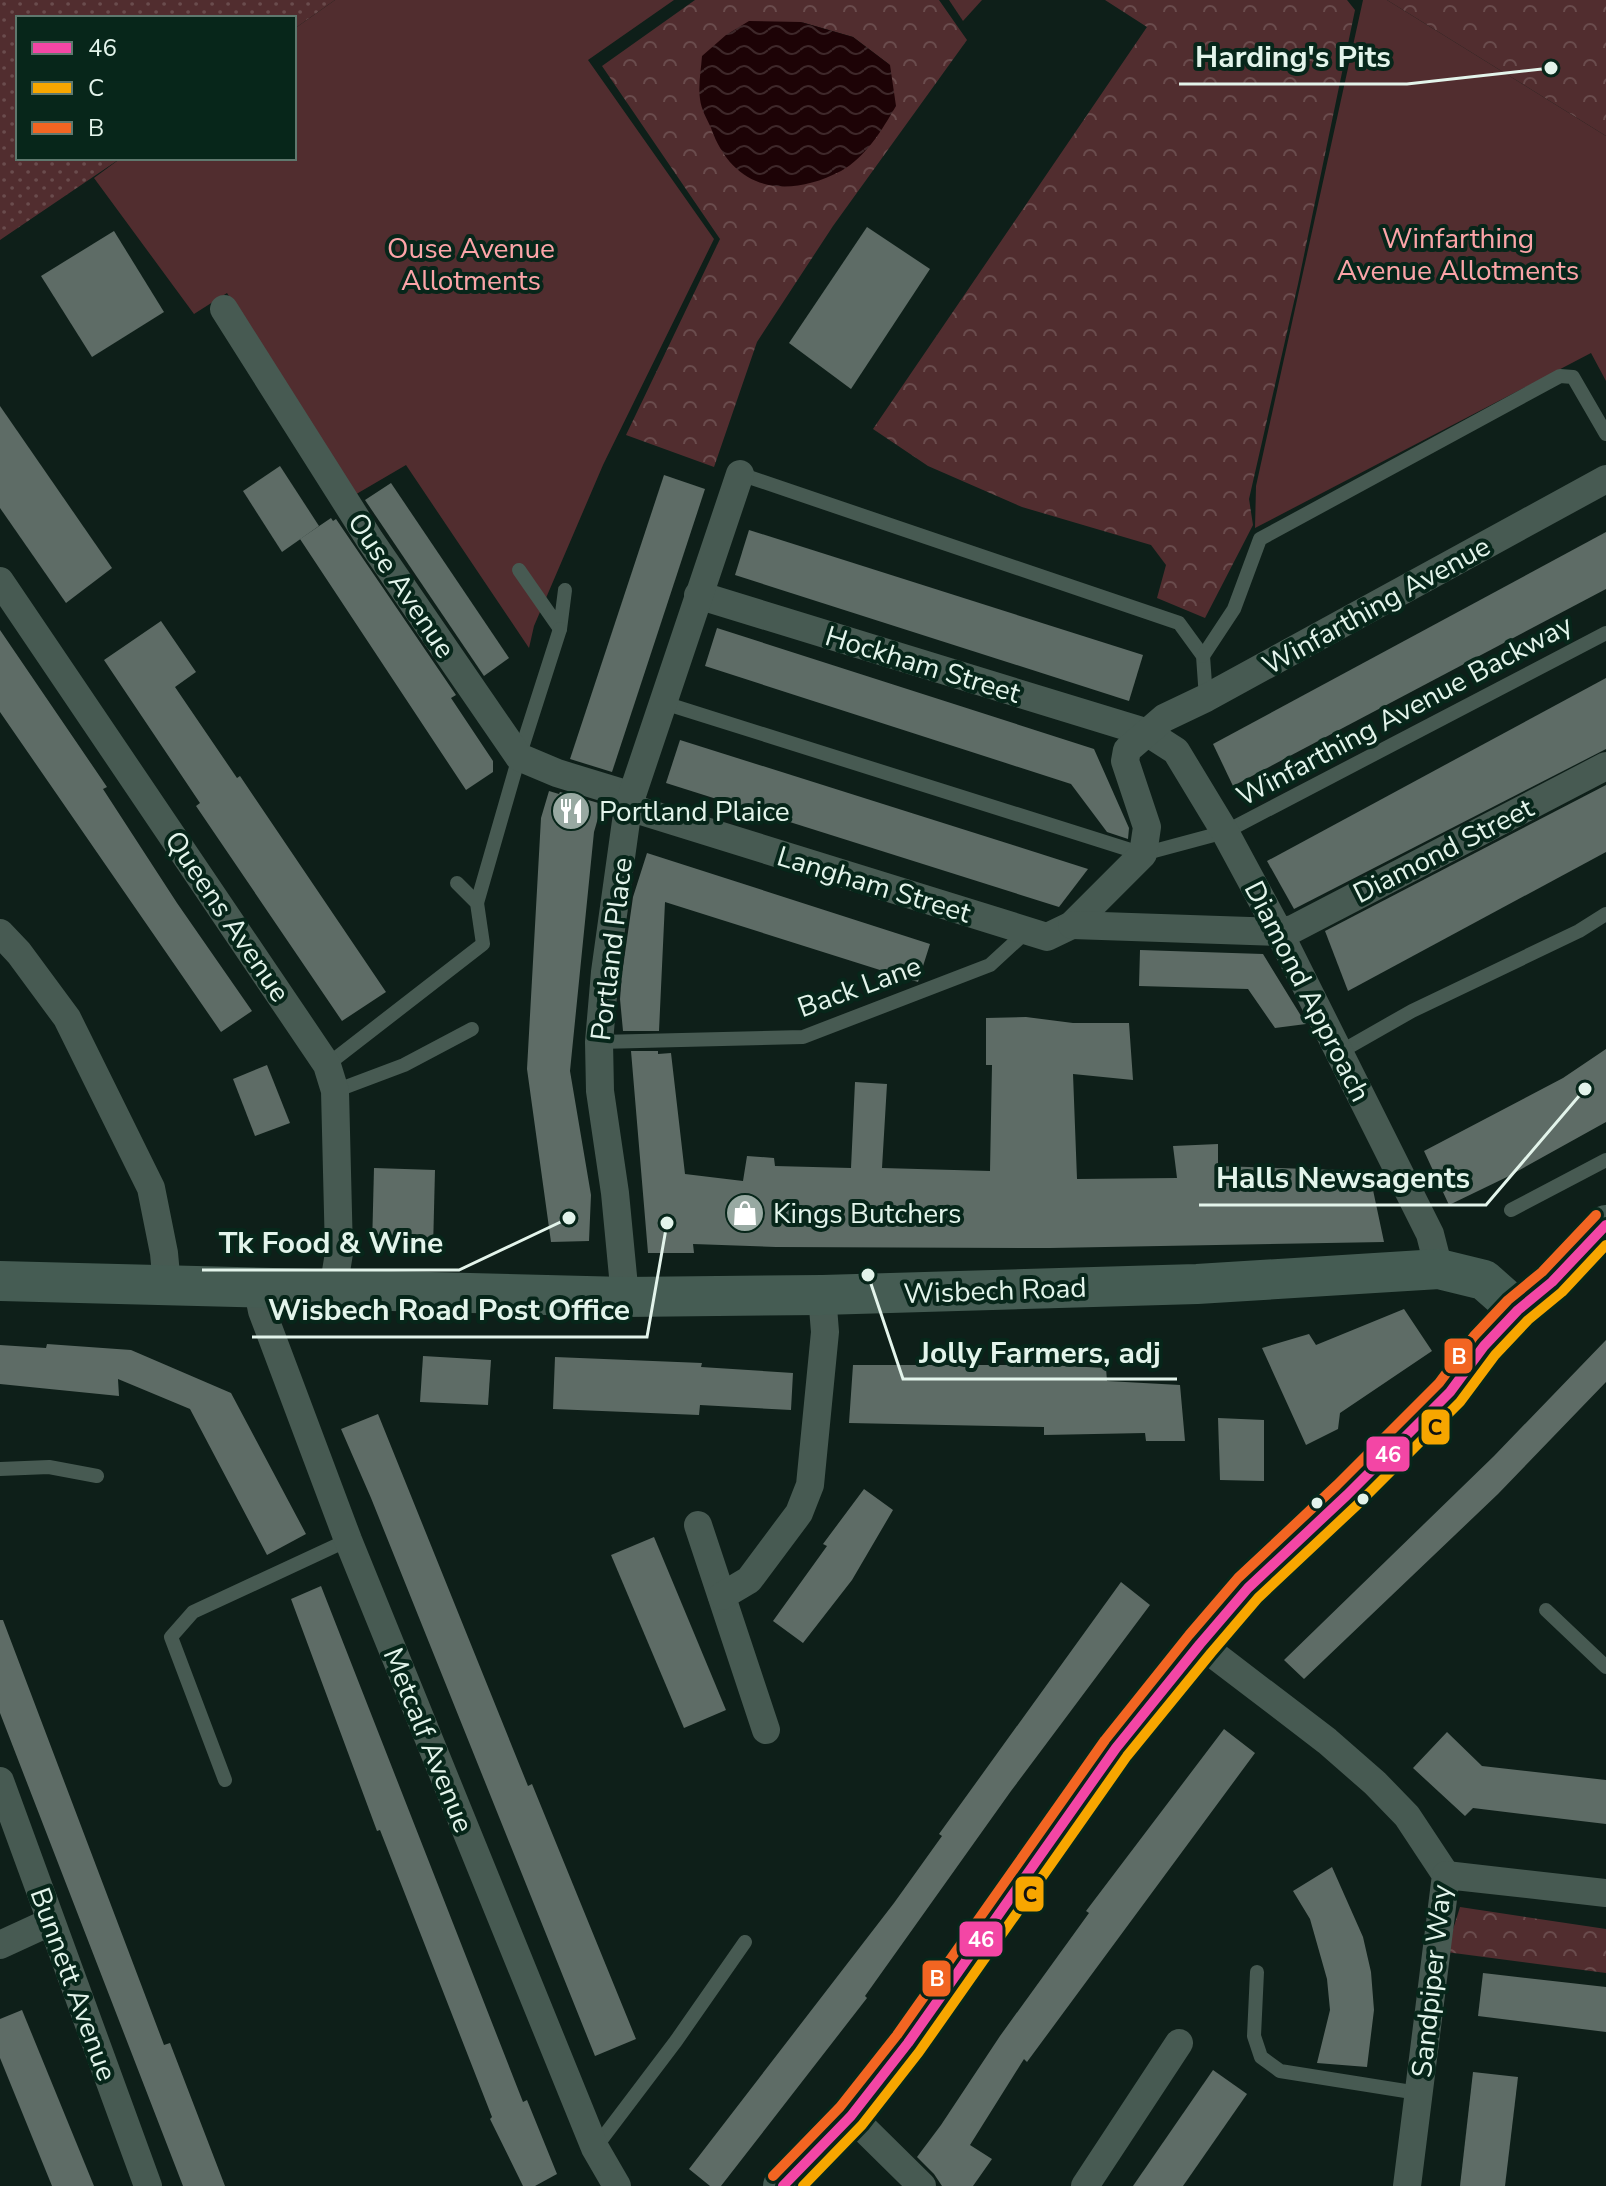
<svg xmlns="http://www.w3.org/2000/svg" width="1606" height="2186" font-family="'Nunito Sans',sans-serif">
<style>
.grass{fill:url(#grass-dots)}
.park{fill:url(#park-crowns);fill-rule:evenodd}
.garden{fill:#512d2f}
.water{fill:url(#water-waves)}
.building{fill:#5e6c66}
.lines{fill:none;stroke-linecap:round;stroke-linejoin:round}
.lane{stroke:#475a52;stroke-width:14}
.street{stroke:#475a52;stroke-width:28}
.secondary{stroke:#455c53;stroke-width:40}
.bus-1-casing{stroke:#07261a;stroke-width:16}
.bus-2-casing{stroke:#07261a;stroke-width:16}
.bus-3-casing{stroke:#07261a;stroke-width:16}
.bus-1{stroke:#f346a5;stroke-width:10}
.bus-2{stroke:#f7a600;stroke-width:10}
.bus-3{stroke:#f26522;stroke-width:10}
.bus-dot{fill:#e3f4eb;stroke:#07261a;stroke-width:3}
.labels{text-anchor:middle;stroke-width:8;stroke-linejoin:round;paint-order:stroke}
.park-label{font-size:28px;fill:#fca4a8;stroke:#07261a}
.street-label{font-size:28px;fill:#e3f4eb;stroke:#07261a}
.poi-label{font-size:28px;fill:#e3f4eb;stroke:#07261a;text-anchor:start}
.leader{fill:none;stroke:#e3f4eb;stroke-width:3}
.callout-dot{fill:#e3f4eb;stroke:#07261a;stroke-width:3}
.callout-label{font-size:30px;text-anchor:middle;font-weight:bold;fill:#e3f4eb;stroke:#07261a;stroke-width:8;stroke-linejoin:round;paint-order:stroke}
.line-badge{stroke:#07261a;stroke-width:3}
.badge-label{font-size:22px;text-anchor:middle;font-weight:bold;fill:#fff}
.pale-badge-label{font-size:22px;text-anchor:middle;font-weight:bold;fill:#111}
</style>
<defs>
<pattern id="grass-dots" width="8" height="8" patternUnits="userSpaceOnUse" patternTransform="scale(2)"><rect width="8" height="8" fill="#512d2f"/><path d="M2 2h.1M6 6h.1" fill="none" stroke="#6a4c4d" stroke-width="1.8" stroke-linecap="round"/></pattern>
<pattern id="park-crowns" width="20" height="18" patternUnits="userSpaceOnUse" patternTransform="scale(2)"><rect width="20" height="18" fill="#512d2f"/><path d="M2 6a3 3 0 1 1 6 0M12 15a3 3 0 1 1 6 0" fill="none" stroke="#6a4c4d"/></pattern>
<pattern id="water-waves" width="16" height="10" patternUnits="userSpaceOnUse" patternTransform="scale(2)"><rect width="16" height="10" fill="#1d0306"/><path d="M0 5q4-4 8 0t8 0" fill="none" stroke="#3e282a"/></pattern>
</defs>
<rect width="100%" height="100%" fill="#0e1f19"/>
<!-- grass -->
<path class="grass" d="M0,0H335L294,29V18H18V158H121L0,240Z"/>
<!-- park -->
<g class="park">
<path d="M695,0H939L967,40L833,226L757,342L714,467L626,435L720,239L602,66ZM801,22L853,37L890,65Z"/>
<path d="M1105,0H1347L1355,10L1298,284L1249,499L1253,525L1205,618L1157,598L1166,565L1151,545L1022,507L928,466L873,429L1147,27Z"/>
<path d="M1387,0H1606V136Z"/>
<path d="M1460,1907L1606,1929V1973L1446,1952Z"/>
</g>
<!-- garden -->
<g class="garden">
<path d="M335,0H674L588,60L714,239L603,465L534,626L529,648L406,465L353,496L227,293L194,314L94,178L121,158H294V29Z"/>
<path d="M949,0H982L963,21Z"/>
<path d="M1363,0H1387L1606,136V381L1591,353L1255,528L1256,486Z"/>
</g>
<!-- water -->
<path class="water" d="M749,21L801,22L853,37L890,65L896,106C882,130 866,157 841,171C785,200 733,190 711,128C707,119 701,109 700,99C698,86 701,70 702,56L726,35Z"/>
<!-- building -->
<g class="building">
<path d="M867,227L930,269L851,389L789,343Z"/>
<path d="M114,231L164,312L92,357L41,276Z"/>
<path d="M0,406L112,568L66,603L0,508Z"/>
<path d="M280,466L319,526L282,552L243,491Z"/>
<path d="M664,475L705,489L612,772L570,759Z"/>
<path d="M391,483L509,658L484,676L365,500Z"/>
<path d="M331,518L333,521L336,519L456,695L451,698L493,761V772L466,790L300,539Z"/>
<path d="M749,530L1143,655L1129,701L735,575Z"/>
<path d="M1606,532V589L1233,786L1213,744Z"/>
<path d="M161,621L196,672L175,687L237,778L240,776L386,992L342,1021L196,806L200,803L104,660Z"/>
<path d="M717,628L1094,749L1129,828L1128,839L1107,832L1071,784L705,666Z"/>
<path d="M0,630L107,787L103,789L177,903L252,1011L221,1032L0,712Z"/>
<path d="M1606,678V749L1294,909L1267,861Z"/>
<path d="M680,740L1016,846L1088,869L1059,907L666,783Z"/>
<path d="M1606,785V852L1348,991L1325,931Z"/>
<path d="M549,791L559,794L560,792L602,804L594,832L570,1071L591,1195L589,1241L551,1242L527,1069L541,818Z"/>
<path d="M647,853L930,944L918,982L665,902L659,1031H623L620,999L622,974L633,897Z"/>
<path d="M1140,950L1263,954L1306,1024L1275,1028L1248,989L1139,986Z"/>
<path d="M1026,1017L1073,1023H1129L1133,1080L1073,1074L1077,1179L1177,1178L1173,1146L1218,1144V1166L1369,1171L1384,1242L1050,1248L776,1247L693,1244L694,1253H648L631,1051H658V1054L671,1053L685,1174L743,1181L747,1156L774,1158L775,1166L851,1168L855,1082L887,1084L882,1168L990,1171L992,1065H986V1018Z"/>
<path d="M1606,1049V1122L1507,1177L1449,1205L1424,1151L1563,1078Z"/>
<path d="M267,1065L290,1123L255,1136L233,1079Z"/>
<path d="M374,1168L435,1170L433,1249L372,1247Z"/>
<path d="M1404,1309L1432,1351L1340,1413L1338,1429L1306,1445L1262,1348L1309,1334L1316,1345Z"/>
<path d="M1606,1340V1382L1498,1494L1304,1679L1284,1660L1494,1456Z"/>
<path d="M47,1344L131,1350L231,1393L306,1534L267,1555L190,1409L118,1379L119,1396L0,1384V1345L46,1348Z"/>
<path d="M423,1356L491,1360L488,1405L420,1402Z"/>
<path d="M555,1357L702,1363L701,1367L793,1373L791,1410L700,1405L699,1415L553,1409Z"/>
<path d="M853,1365H1048L1106,1368L1107,1381L1180,1385L1185,1441H1146L1145,1433L1044,1435V1427L849,1423Z"/>
<path d="M378,1414L528,1786L532,1784L636,2039L595,2056L371,1498L341,1429Z"/>
<path d="M1218,1418L1264,1420V1481L1220,1480Z"/>
<path d="M864,1489L893,1510L852,1580L803,1643L773,1621L827,1546L823,1544Z"/>
<path d="M654,1537L726,1710L684,1728L611,1555Z"/>
<path d="M1121,1582L1150,1605L1011,1791L865,1996L867,1998L721,2186H710L689,2169L894,1903L942,1836L939,1834Z"/>
<path d="M321,1586L523,2102L527,2100L557,2174L535,2186H523L490,2119L492,2117L380,1830L377,1831L291,1599Z"/>
<path d="M0,1620H3L164,2045L170,2043L225,2186H183L0,1713Z"/>
<path d="M1224,1729L1255,1753L1027,2062L1024,2059L970,2145L992,2159L973,2186H942L934,2174L917,2157L941,2125L1000,2036L1089,1913L1086,1911Z"/>
<path d="M1447,1732L1482,1766L1606,1780V1824L1473,1808L1465,1816L1413,1768Z"/>
<path d="M1332,1867L1363,1937L1371,1972L1374,2010L1367,2067L1317,2063L1330,2010L1327,1979L1310,1919L1293,1891Z"/>
<path d="M1483,1973L1606,1987V2032L1478,2016Z"/>
<path d="M22,2010L94,2186H52L0,2058V2019Z"/>
<path d="M1213,2070L1247,2094L1183,2186H1133Z"/>
<path d="M1473,2072L1518,2077L1505,2186H1460Z"/>
</g>
<g class="lines">
<!-- lane -->
<g class="lane">
<path d="M740,474L1179,623L1203,656L1206,698"/>
<path d="M519,570L560,629L565,590"/>
<path d="M1203,656L1234,609L1260,539L1560,376L1573,377L1606,434"/>
<path d="M664,703L1143,854L1225,832L1606,633"/>
<path d="M477,903L519,757L560,629"/>
<path d="M599,1042L803,1037L990,965L1026,932"/>
<path d="M1340,1052L1412,1011L1579,931L1606,914"/>
<path d="M327,1065L483,944L477,903L457,883"/>
<path d="M335,1091L404,1065L472,1029"/>
<path d="M1511,1210L1606,1160"/>
<path d="M0,1469L49,1467L97,1476"/>
<path d="M1546,1610L1606,1667"/>
<path d="M225,1780L171,1637L193,1612L348,1540"/>
<path d="M1257,1972L1254,2036L1261,2057L1280,2071L1418,2093"/>
<path d="M595,2148L676,2041L745,1942"/>
</g>
<!-- street -->
<g class="street">
<path d="M224,309L370,540L519,757L557,773L632,796"/>
<path d="M0,581L327,1065L335,1091L339,1253L333,1290"/>
<path d="M698,595L1148,733L1176,751L1225,832L1279,932L1430,1234L1439,1269"/>
<path d="M628,807L1047,937L1072,925L1143,854L1147,827L1125,761L1127,750L1164,718L1206,698L1606,479"/>
<path d="M1072,925L1279,932L1293,929L1606,766"/>
<path d="M0,933L19,953L67,1018L151,1188L164,1253L167,1286"/>
<path d="M257,1286L262,1311L348,1540L595,2148L617,2186"/>
<path d="M625,1297L615,1193L600,1091L599,1042L605,972L628,807L740,474"/>
<path d="M698,1525L766,1730"/>
<path d="M722,1596L749,1580L799,1513L810,1485L825,1332L822,1295"/>
<path d="M1200,1644L1327,1741L1375,1783L1407,1816L1446,1875L1407,2186"/>
<path d="M0,1781L148,2186"/>
<path d="M1446,1875L1606,1893"/>
<path d="M0,1945L50,1922"/>
<path d="M851,2116L922,2186"/>
<path d="M1085,2186L1179,2043"/>
</g>
<!-- secondary -->
<g class="secondary">
<path d="M0,1281L625,1297L822,1295L1197,1284L1439,1269L1484,1280L1518,1310"/>
<path d="M783,2186L851,2116L908,2043L1116,1748L1200,1644L1248,1588L1347,1495L1450,1392L1484,1346L1518,1310L1552,1282L1606,1225"/>
</g>
<!-- bus-1 casing -->
<g class="bus-1-casing">
<path id="bus-1" d="M783,2186L851,2116L908,2043L1116,1748L1200,1644L1248,1588L1347,1495L1450,1392L1484,1346L1518,1310L1552,1282L1606,1225"/>
</g>
<!-- bus-2 casing -->
<g class="bus-2-casing">
<path id="bus-2" d="M803,2186L862,2125L919,2052L1127,1756L1211,1653L1258,1598L1357,1505L1460,1402L1495,1355L1528,1320L1562,1292L1606,1245"/>
</g>
<!-- bus-3 casing -->
<g class="bus-3-casing">
<path id="bus-3" d="M773,2176L840,2107L897,2035L1105,1740L1189,1635L1238,1578L1337,1485L1439,1383L1474,1336L1508,1300L1542,1272L1596,1215"/>
</g>
<!-- bus-1 -->
<use href="#bus-1" class="bus-1"/>
<!-- bus-2 -->
<use href="#bus-2" class="bus-2"/>
<!-- bus-3 -->
<use href="#bus-3" class="bus-3"/>
</g>
<!-- icons -->
<defs>
<g id="restaurant-disc" transform="scale(2)"><circle r="9.5" fill="#98a9a2" stroke="#07261a"/><path d="M-5-6h1v4h1v-4h1v4h1v-4h1v5L-1.5 .5V6h-2V.5L-5-1ZM5-6V6H3V1.5H1.5Q1.5-4 5-6Z" fill="#fff"/></g>
<g id="shop-disc" transform="scale(2)"><circle r="9.5" fill="#98a9a2" stroke="#07261a"/><path d="M-5-2.5h2.3a2.7 3.5 0 0 1 5.4 0H5L5.5 6h-11ZM-1.5-2.5h3a1.5 2.3 0 0 0-3 0Z" fill="#fff"/></g>
</defs>
<g fill-rule="evenodd">
<use href="#restaurant-disc" x="571" y="811"/>
<use href="#shop-disc" x="745" y="1213"/>
</g>
<!-- markers -->
<g class="bus-dot">
<circle cx="1363" cy="1499" r="7"/>
<circle cx="1317" cy="1503" r="7"/>
</g>
<g class="labels">
<!-- park labels -->
<g class="park-label">
<text x="1458" y="248">Winfarthing<tspan x="1458" dy="32">Avenue Allotments</tspan></text>
<text x="471" y="258">Ouse Avenue<tspan x="471" dy="32">Allotments</tspan></text>
</g>
<!-- street labels -->
<g class="street-label">
<text transform="translate(402 585) rotate(56)" y="10">Ouse Avenue</text>
<text transform="translate(1376 605) rotate(-29)" y="10">Winfarthing Avenue</text>
<text transform="translate(923 664) rotate(17)" y="10">Hockham Street</text>
<text transform="translate(1404 710) rotate(-28)" y="10">Winfarthing Avenue Backway</text>
<text transform="translate(1443 850) rotate(-27)" y="10">Diamond Street</text>
<text transform="translate(874 884) rotate(17)" y="10">Langham Street</text>
<text transform="translate(228 916) rotate(56)" y="10">Queens Avenue</text>
<text transform="translate(611 949) rotate(-83)" y="10">Portland Place</text>
<text transform="translate(859 986) rotate(-20)" y="10">Back Lane</text>
<text transform="translate(1308 991) rotate(63)" y="10">Diamond Approach</text>
<text transform="translate(995 1290) rotate(-2)" y="10">Wisbech Road</text>
<text transform="translate(429 1740) rotate(68)" y="10">Metcalf Avenue</text>
<text transform="translate(1431 1981) rotate(-84)" y="10">Sandpiper Way</text>
<text transform="translate(74 1984) rotate(70)" y="10">Bunnett Avenue</text>
</g>
<!-- poi labels -->
<g class="poi-label">
<text x="599" y="821">Portland Plaice</text>
<text x="773" y="1223">Kings Butchers</text>
</g>
</g>
<!-- callouts -->
<path class="leader" d="M1551 68L1407 84H1179M1585 1089L1486 1205H1199M569 1218L459 1270H202M667 1223L647 1337H252M868 1275L903 1379H1177"/>
<g class="callout-dot">
<circle cx="1551" cy="68" r="8"/>
<circle cx="1585" cy="1089" r="8"/>
<circle cx="569" cy="1218" r="8"/>
<circle cx="667" cy="1223" r="8"/>
<circle cx="868" cy="1275" r="8"/>
</g>
<g class="callout-label">
<text x="1293" y="67">Harding's Pits</text>
<text x="1343" y="1188">Halls Newsagents</text>
<text x="331" y="1253">Tk Food &amp; Wine</text>
<text x="449" y="1320">Wisbech Road Post Office</text>
<text x="1040" y="1363">Jolly Farmers, adj</text>
</g>
<g class="line-badge">
<rect x="1443" y="1337" width="31" height="38" rx="8" fill="#f26522"/>
<rect x="1420" y="1408" width="31" height="38" rx="8" fill="#f7a600"/>
<rect x="1365" y="1435" width="46" height="38" rx="8" fill="#f346a5"/>
<rect x="1014" y="1875" width="31" height="38" rx="8" fill="#f7a600"/>
<rect x="958" y="1920" width="46" height="38" rx="8" fill="#f346a5"/>
<rect x="921" y="1959" width="31" height="39" rx="8" fill="#f26522"/>
</g>
<g class="badge-label">
<text x="1459" y="1364">B</text>
<text x="1388" y="1462">46</text>
<text x="981" y="1947">46</text>
<text x="937" y="1986">B</text>
</g>
<g class="pale-badge-label">
<text x="1435" y="1435">C</text>
<text x="1030" y="1902">C</text>
</g>
<!-- legend -->
<rect x="16" y="16" width="280" height="144" fill="#07261a" stroke="#5f786e" stroke-width="2"/>
<rect x="32" y="42" width="40" height="12" fill="#f346a5" stroke="#5f786e" stroke-width="2"/>
<text x="88" y="56" font-size="24" fill="#e3f4eb">46</text>
<rect x="32" y="82" width="40" height="12" fill="#f7a600" stroke="#5f786e" stroke-width="2"/>
<text x="88" y="96" font-size="24" fill="#e3f4eb">C</text>
<rect x="32" y="122" width="40" height="12" fill="#f26522" stroke="#5f786e" stroke-width="2"/>
<text x="88" y="136" font-size="24" fill="#e3f4eb">B</text>
</svg>
